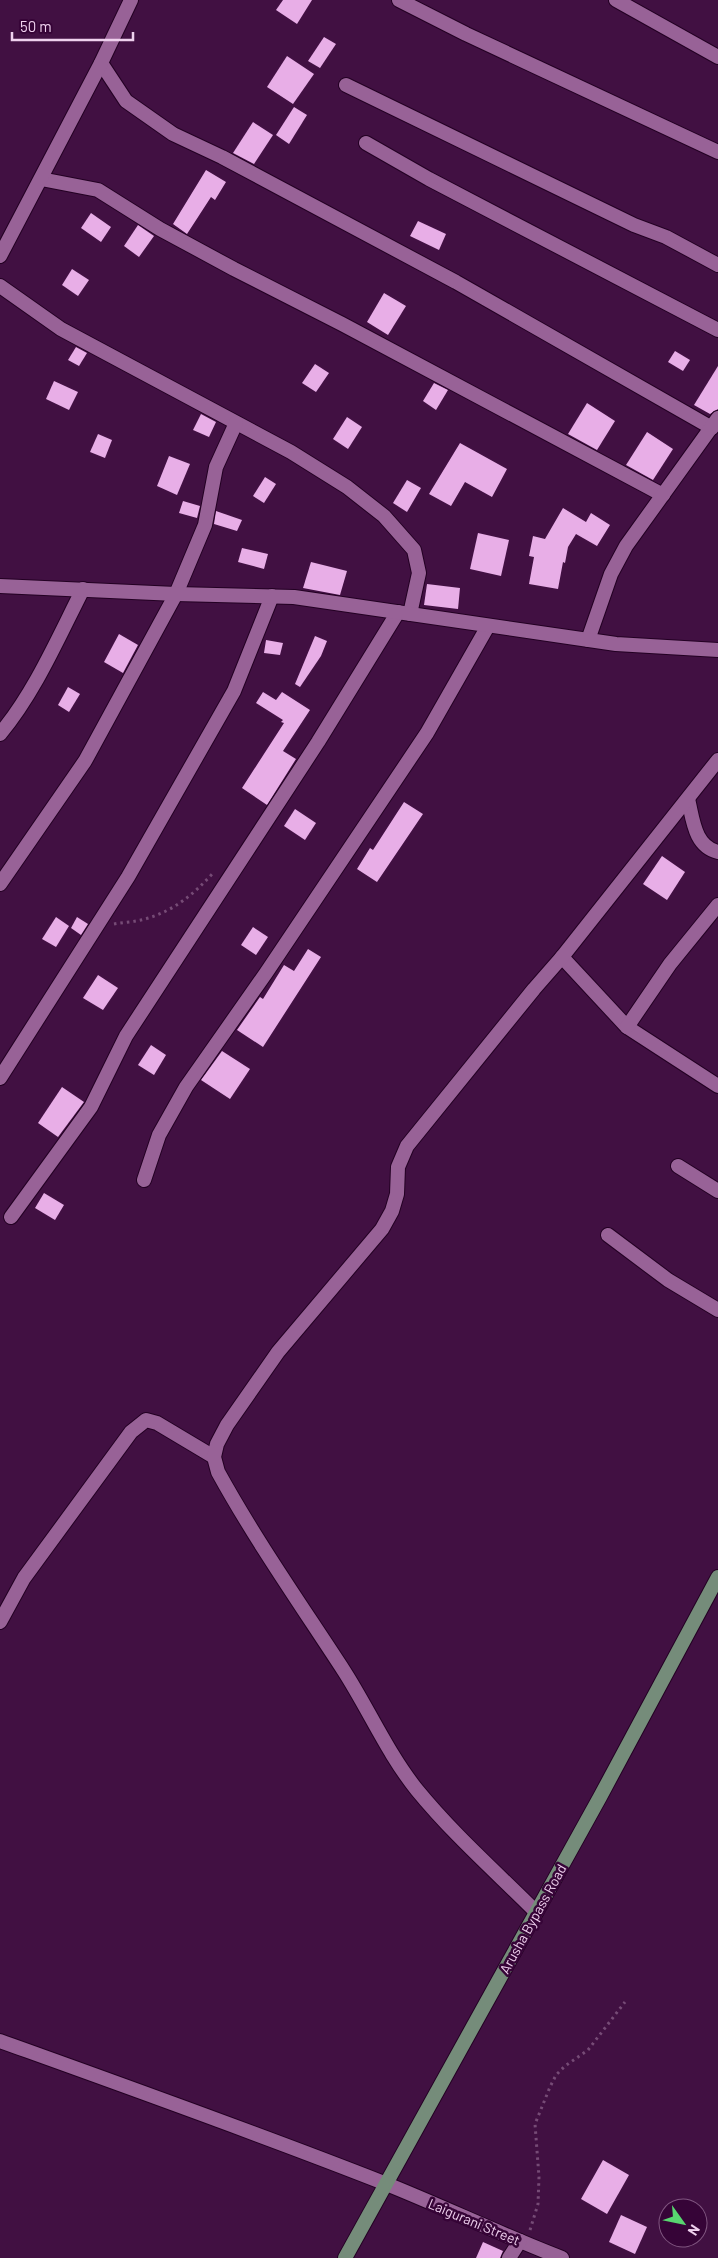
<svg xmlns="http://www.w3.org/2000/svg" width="718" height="2258" font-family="Barlow,sans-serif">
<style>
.building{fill:#e8aee7}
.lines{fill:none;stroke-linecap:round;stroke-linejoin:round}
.minor-casing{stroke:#230123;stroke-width:16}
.tertiary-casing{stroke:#230123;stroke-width:16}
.primary-casing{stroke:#230123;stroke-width:16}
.path{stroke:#764b76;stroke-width:3;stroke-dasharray:2.5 4;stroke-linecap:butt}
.minor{stroke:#986297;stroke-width:14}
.tertiary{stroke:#986297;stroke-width:14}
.primary{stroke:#758c7a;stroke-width:14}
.labels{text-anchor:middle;stroke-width:5;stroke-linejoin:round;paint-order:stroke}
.street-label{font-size:14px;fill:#efd1ee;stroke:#360437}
</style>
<rect width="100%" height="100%" fill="#411042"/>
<!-- building -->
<g class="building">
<path d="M283,0H312L297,24L276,10Z"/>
<path d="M324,37L336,44L320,68L308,61Z"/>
<path d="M287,56L314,74L293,104L267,87Z"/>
<path d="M294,107L307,115L289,144L276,135Z"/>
<path d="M253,122L273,135L254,164L233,153Z"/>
<path d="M206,170L226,182L215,200L211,197L187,234L173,224Z"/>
<path d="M91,213L111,227L101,242L81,228Z"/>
<path d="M418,221L446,234L439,250L410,236Z"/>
<path d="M138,225L154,236L139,257L124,246Z"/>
<path d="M72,269L89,280L78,296L62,285Z"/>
<path d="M384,293L406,306L388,335L367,322Z"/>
<path d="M76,347L87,353L79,366L68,360Z"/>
<path d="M675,351L690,360L683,371L668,362Z"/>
<path d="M315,364L329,373L316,392L302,383Z"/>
<path d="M718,366V409L710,414L694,405Z"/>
<path d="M54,381L78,392L69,410L46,399Z"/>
<path d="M434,383L448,390L436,410L423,401Z"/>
<path d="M587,403L615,421L597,450L568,434Z"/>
<path d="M201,414L216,422L209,437L193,430Z"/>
<path d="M347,417L362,427L348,449L333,439Z"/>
<path d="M647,432L673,449L653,480L626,465Z"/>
<path d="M98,434L112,440L105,458L90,452Z"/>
<path d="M460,443L507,469L492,497L465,482L451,506L429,494Z"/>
<path d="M169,456L190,464L177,495L157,486Z"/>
<path d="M265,477L276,484L264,503L253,496Z"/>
<path d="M407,480L421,488L407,512L393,503Z"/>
<path d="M183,501L200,506L197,518L179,513Z"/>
<path d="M563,508L586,522L591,513L610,525L597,546L576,534L568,547L565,563L563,562L558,589L529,584L534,557L529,556L533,536L545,539Z"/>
<path d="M216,511L242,520L237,531L214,524Z"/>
<path d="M478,533L509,540L501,576L470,569Z"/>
<path d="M242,548L268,554L264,569L238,562Z"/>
<path d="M311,562L347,571L340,595L303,588Z"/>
<path d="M427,584L460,588L458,609L424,605Z"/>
<path d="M119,634L138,645L123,673L104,662Z"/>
<path d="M315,636L327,641L321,656L300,687L295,684Z"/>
<path d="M266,640L283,643L280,655L264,653Z"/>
<path d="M68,687L80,694L69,712L58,705Z"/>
<path d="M263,692L276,700L282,692L310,710L283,751L296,759L267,805L242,788L284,723L281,722L283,720L256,703Z"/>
<path d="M404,802L423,814L377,882L357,869L370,848L373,850Z"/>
<path d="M295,809L316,823L305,840L284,826Z"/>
<path d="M662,856L685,872L667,900L643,884Z"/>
<path d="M56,917L69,926L56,947L42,939Z"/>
<path d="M77,917L88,924L81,935L71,928Z"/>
<path d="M253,927L268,937L256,955L241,945Z"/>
<path d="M308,949L321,957L263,1047L237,1030L260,997L263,999L284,965L294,971Z"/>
<path d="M98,975L118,988L103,1010L83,998Z"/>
<path d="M151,1045L166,1055L154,1075L138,1065Z"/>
<path d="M222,1051L250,1069L230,1099L201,1080Z"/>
<path d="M62,1087L84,1102L58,1137L38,1123Z"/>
<path d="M44,1193L64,1205L55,1220L35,1208Z"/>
<path d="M603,2160L629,2175L607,2214L581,2199Z"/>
<path d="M621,2215L647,2227L635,2254L609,2242Z"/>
<path d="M483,2242L503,2251L500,2258H476Z"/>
</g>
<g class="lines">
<!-- minor casing -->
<g class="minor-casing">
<g id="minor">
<path d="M399,0L466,34L718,152"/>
<path d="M616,0L718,57"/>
<path d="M101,63L126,101L173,134L222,157L456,282L712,428"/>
<path d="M346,85L634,225L666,237L718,265"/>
<path d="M366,143L429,179L718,330"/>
<path d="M41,179L98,190L160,229L234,269L342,324L663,495"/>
<path d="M0,256L101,63L131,0"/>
<path d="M0,286L61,329L291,452L347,487L384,516L414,550L419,573L410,614"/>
<path d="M588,640L611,574L626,546L718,418"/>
<path d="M0,734C35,692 58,638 83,589"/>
<path d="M688,799C693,819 694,846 718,852"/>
<path d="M0,884L85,761L176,594L205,525L216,467L236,423"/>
<path d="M562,957L627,1027L718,1086"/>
<path d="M627,1027L670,964L718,905"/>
<path d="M0,1078L128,877L234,691L272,596"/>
<path d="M678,1166L718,1191"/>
<path d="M144,1180L159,1135L186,1087L266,973L427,733L488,626"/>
<path d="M11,1217L91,1107L126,1036L318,742L398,612"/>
<path d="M608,1235L668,1280L718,1310"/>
<path d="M0,1622L24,1578L131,1432L146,1420L157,1423L214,1457"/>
<path d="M536,1912C496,1872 453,1834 417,1790C388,1754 369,1710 344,1671C301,1605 256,1541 218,1472L214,1457L217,1444L227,1425L278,1352L382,1229L392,1211L397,1194L398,1167L407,1146L534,989L562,957L718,760"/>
<path d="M0,2041C128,2087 257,2133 384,2183C444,2207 502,2235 562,2258"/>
<path d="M509,2258L520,2241"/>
</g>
</g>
<!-- tertiary casing -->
<g class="tertiary-casing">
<path id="tertiary" d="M0,586L176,594L294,597L616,644L718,650"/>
</g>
<!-- primary casing -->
<g class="primary-casing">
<path id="primary" d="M345,2258L600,1797L718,1577"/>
</g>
<!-- path -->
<g class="path">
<path d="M114,924C124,922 135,922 145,919C174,911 194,894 214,872"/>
<path d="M530,2230L538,2204L539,2177L535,2124L550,2087L556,2075L565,2066L588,2050L625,2002"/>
</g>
<!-- minor -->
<use href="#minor" class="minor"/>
<!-- tertiary -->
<use href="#tertiary" class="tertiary"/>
<!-- primary -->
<use href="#primary" class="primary"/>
</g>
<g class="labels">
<!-- street labels -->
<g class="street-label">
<text transform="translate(533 1919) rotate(-61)" y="5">Arusha Bypass Road</text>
<text transform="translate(474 2222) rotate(23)" y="5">Laigurani Street</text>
</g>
</g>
<!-- north arrow -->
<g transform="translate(683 2223) rotate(123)"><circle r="24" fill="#360437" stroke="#805680"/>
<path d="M0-4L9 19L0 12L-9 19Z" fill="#58d570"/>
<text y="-8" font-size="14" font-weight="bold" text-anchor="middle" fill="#efd1ee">N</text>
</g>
<!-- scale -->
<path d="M12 32v8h121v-8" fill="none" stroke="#efd1ee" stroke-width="2.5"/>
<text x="20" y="32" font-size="15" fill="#efd1ee" stroke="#360437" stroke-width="4" paint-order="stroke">50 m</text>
</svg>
